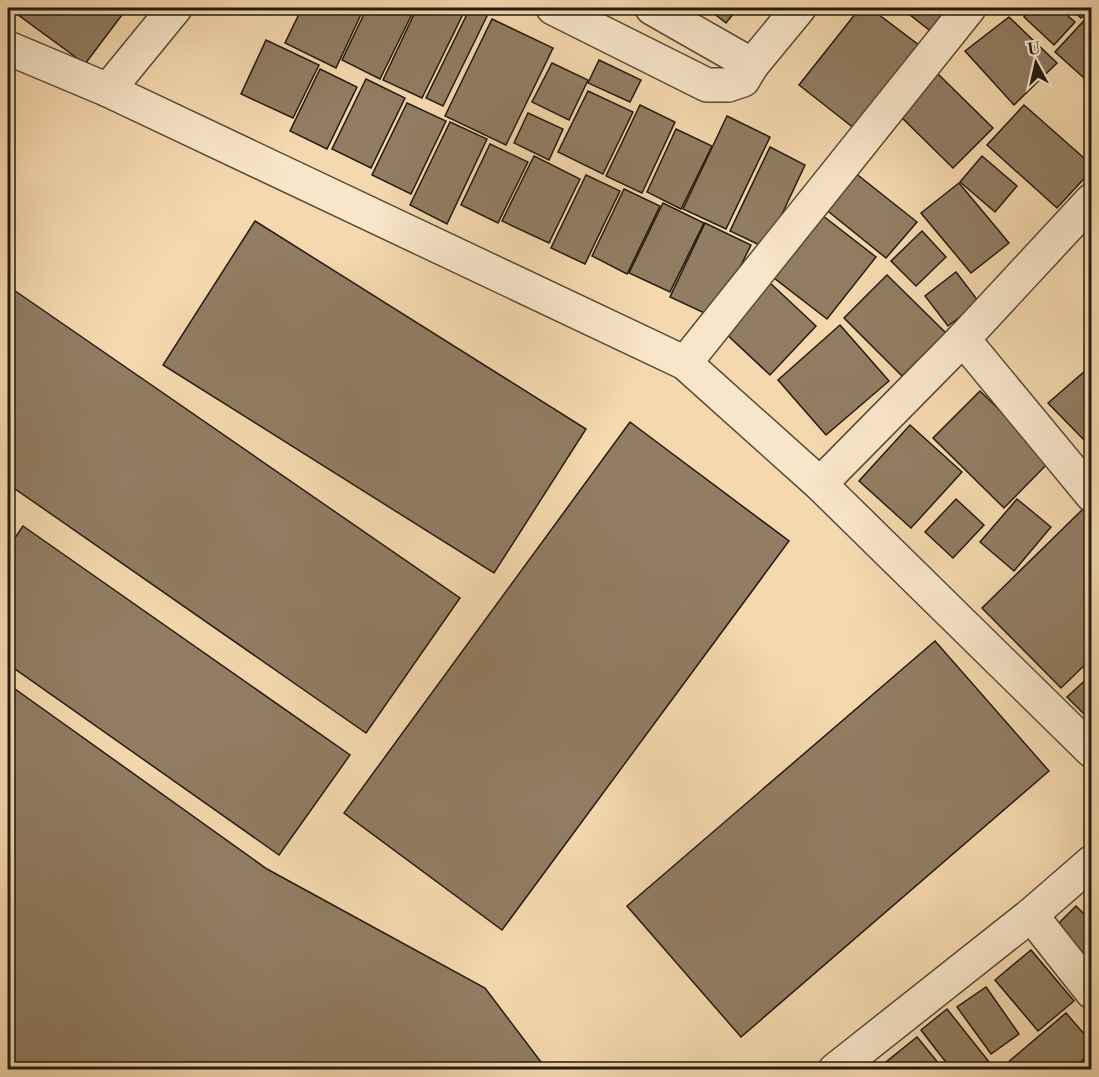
<svg xmlns="http://www.w3.org/2000/svg" width="1099" height="1077" font-family="'Libre Bodoni',serif">
<style>
.building{fill:#917d63;stroke:#241b11;stroke-width:1.5}
.lines{fill:none;stroke-linecap:round;stroke-linejoin:round}
.minor-casing{stroke:#584a38;stroke-width:36}
.minor{stroke:#f8e6ca;stroke-width:33}
</style>
<rect width="100%" height="100%" fill="#f5d8ae"/>
<filter id="stains"><feTurbulence type="fractalNoise" baseFrequency=".00333" numOctaves="4"/><feColorMatrix values="0 0 0 0 .2 0 0 0 0 .09 0 0 0 0 .02 0 0 0 .5 -.17"/></filter>
<radialGradient id="worn" r=".72"><stop offset=".6" stop-color="#630" stop-opacity="0"/><stop offset="1" stop-color="#630" stop-opacity=".3"/></radialGradient>
<!-- building -->
<g class="building">
<path d="M22,8H121L125,11L85,64L17,14Z"/>
<path d="M302,8H364L336,68L285,43Z"/>
<path d="M367,8H415L380,79L342,60Z"/>
<path d="M417,8H466L422,98L383,80Z"/>
<path d="M470,8H479L489,12L443,106L426,98Z"/>
<path d="M707,8H738L726,23Z"/>
<path d="M860,8H870L920,46L855,129L799,85Z"/>
<path d="M901,8H954L933,33Z"/>
<path d="M1032,8H1059L1075,22L1054,45L1024,17Z"/>
<path d="M1070,8H1091L1081,18Z"/>
<path d="M1092,12V85L1055,52Z"/>
<path d="M1009,17L1057,63L1014,105L965,51Z"/>
<path d="M492,19L553,48L506,145L445,116Z"/>
<path d="M266,40L319,65L293,118L241,94Z"/>
<path d="M599,60L641,80L630,102L588,83Z"/>
<path d="M552,63L588,80L569,120L532,102Z"/>
<path d="M320,69L357,87L327,149L290,131Z"/>
<path d="M936,72L993,128L953,168L896,112Z"/>
<path d="M366,79L405,98L371,168L332,149Z"/>
<path d="M588,91L633,112L603,174L558,152Z"/>
<path d="M407,103L446,121L411,194L372,175Z"/>
<path d="M640,105L675,122L642,193L606,176Z"/>
<path d="M1024,105L1092,165V170L1057,208L987,145Z"/>
<path d="M528,113L563,129L549,160L514,143Z"/>
<path d="M727,116L770,137L726,229L683,209Z"/>
<path d="M450,122L487,139L447,224L410,205Z"/>
<path d="M676,129L712,146L681,209L647,192Z"/>
<path d="M490,144L528,162L498,223L461,205Z"/>
<path d="M770,147L805,165L766,248L730,231Z"/>
<path d="M534,156L580,179L549,243L502,221Z"/>
<path d="M982,156L1017,186L995,212L960,182Z"/>
<path d="M854,172L917,222L886,258L824,208Z"/>
<path d="M586,175L620,191L585,264L551,248Z"/>
<path d="M959,183L1009,243L971,273L921,213Z"/>
<path d="M624,189L660,206L627,274L592,256Z"/>
<path d="M663,203L704,223L670,292L629,273Z"/>
<path d="M818,212L876,257L827,319L769,274Z"/>
<path d="M255,221L586,429L494,573L163,365Z"/>
<path d="M705,223L751,245L715,318L670,297Z"/>
<path d="M922,231L946,257L916,286L891,261Z"/>
<path d="M956,272L979,302L948,326L925,296Z"/>
<path d="M887,275L946,333L902,376L844,318Z"/>
<path d="M768,281L816,326L770,375L722,330Z"/>
<path d="M8,286L460,598L366,733L8,484Z"/>
<path d="M840,325L889,381L826,435L778,380Z"/>
<path d="M1092,365V437L1086,442L1048,403Z"/>
<path d="M980,391L1051,460L1004,508L933,438Z"/>
<path d="M630,422L789,541L502,930L344,813Z"/>
<path d="M910,425L962,472L911,528L859,481Z"/>
<path d="M956,499L984,525L953,558L925,532Z"/>
<path d="M1017,499L1051,527L1014,571L980,542Z"/>
<path d="M1083,509L1092,518V658L1061,688L982,608Z"/>
<path d="M23,526L350,755L279,855L8,664V548Z"/>
<path d="M935,641L1049,771L741,1037L627,906Z"/>
<path d="M1092,674V722L1067,697Z"/>
<path d="M8,684L267,869L485,988L547,1070H8Z"/>
<path d="M1076,906L1092,922V968L1052,930Z"/>
<path d="M1031,950L1074,1001L1038,1031L995,980Z"/>
<path d="M986,987L1019,1034L991,1054L957,1007Z"/>
<path d="M947,1009L989,1062L980,1070H952L921,1030Z"/>
<path d="M1066,1013L1092,1043V1052L1071,1070H999Z"/>
<path d="M917,1037L944,1070H892L886,1062Z"/>
</g>
<g class="lines">
<!-- minor casing -->
<g class="minor-casing">
<g id="minor">
<path d="M553,8L707,85H728L743,80L752,65L799,8"/>
<path d="M652,8L752,65"/>
<path d="M8,48L108,90L685,363L820,484L1092,751"/>
<path d="M108,90L175,8"/>
<path d="M963,339L1092,495"/>
<path d="M685,363L969,8"/>
<path d="M820,484L963,339L1092,200"/>
<path d="M1031,915L1092,992"/>
<path d="M835,1070L1031,915L1092,862"/>
</g>
</g>
<!-- minor -->
<use href="#minor" class="minor"/>
</g>
<!-- margin -->
<rect width="1099" height="1077" fill="none" stroke="#f5d8ae" stroke-width="30"/>
<rect x="9" y="9" width="1081" height="1059" fill="none" stroke="#241b11" stroke-width="3"/>
<rect x="15" y="15" width="1069" height="1047" fill="none" stroke="#241b11" stroke-width="1.5"/>
<!-- north arrow -->
<g transform="translate(1036 63) rotate(352)" stroke="#f8e6ca" stroke-width="4.5" paint-order="stroke">
<path d="M0-4.5L10 22L0 15L-10 22Z" fill="#241b11"/>
<text y="-9" font-size="16" font-weight="bold" text-anchor="middle" fill="#241b11">U</text>
</g>
<rect width="100%" height="100%" filter="url(#stains)"/>
<rect width="100%" height="100%" fill="url(#worn)"/>
</svg>
